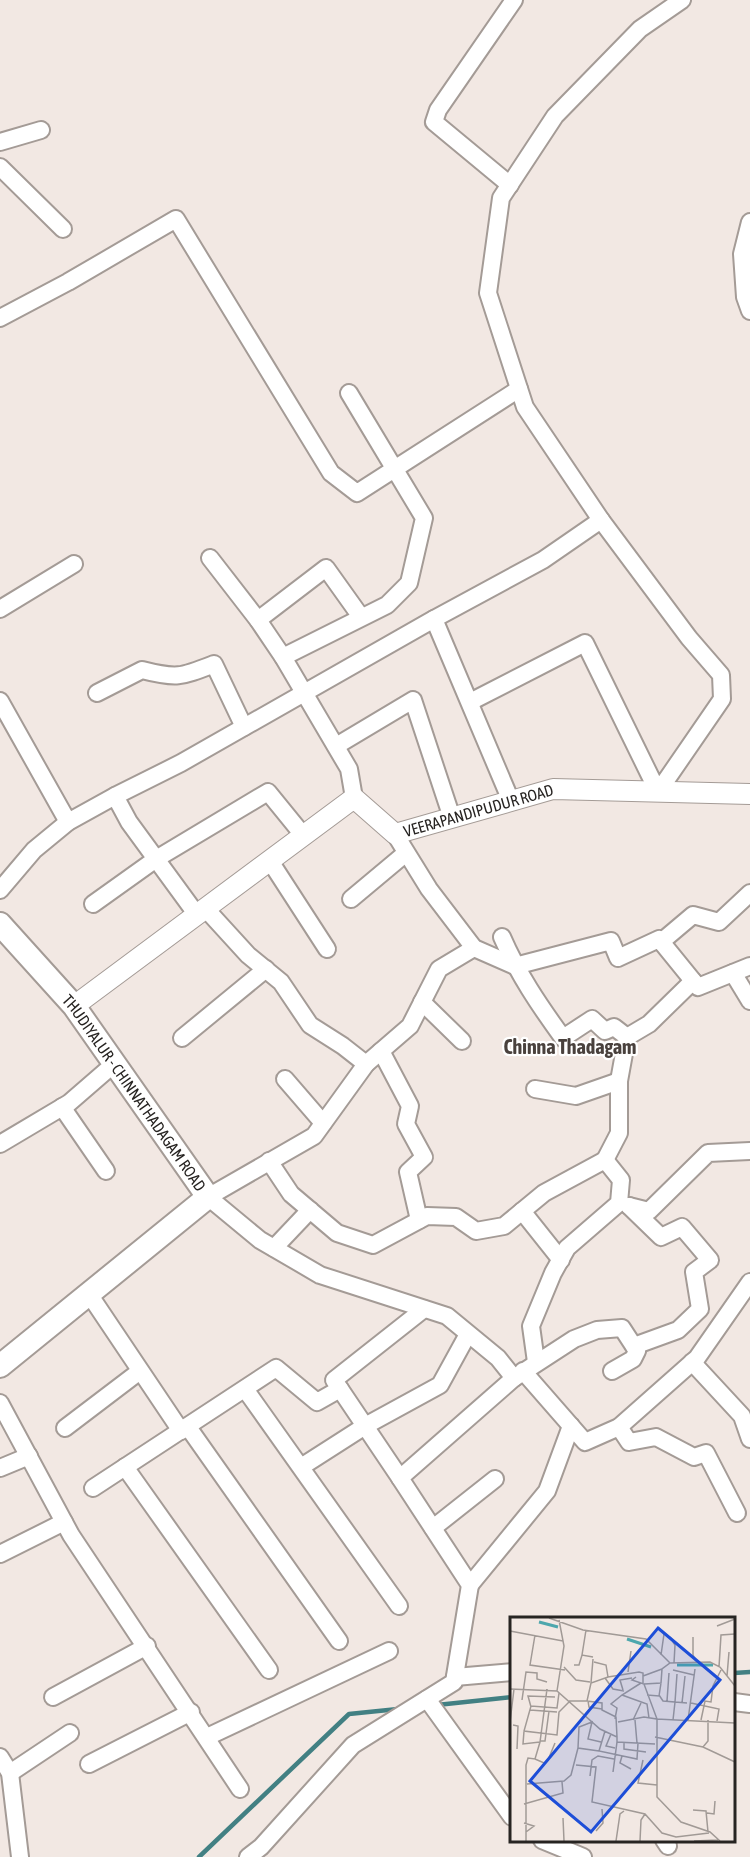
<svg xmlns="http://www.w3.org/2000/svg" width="750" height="1857" font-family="'Asap Condensed',sans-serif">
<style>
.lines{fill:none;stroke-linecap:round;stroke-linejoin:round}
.stream{stroke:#428083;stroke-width:4.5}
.minor-casing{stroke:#a49b96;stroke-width:20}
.tertiary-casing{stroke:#a49b96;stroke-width:22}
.secondary-casing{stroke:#a49b96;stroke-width:26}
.minor{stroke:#fff;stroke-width:16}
.tertiary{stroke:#fff;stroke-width:20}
.secondary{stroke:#fff;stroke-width:22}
.labels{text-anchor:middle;stroke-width:4.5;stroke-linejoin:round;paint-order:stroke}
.street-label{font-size:16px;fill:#272422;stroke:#fff}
.quarter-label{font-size:20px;font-weight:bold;fill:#49413d;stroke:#fff}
.inset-river{fill:none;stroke:#4da7ad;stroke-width:3}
.inset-road{fill:none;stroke:#a19a96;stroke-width:1.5}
.view{fill:#1d4ed8;fill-opacity:0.15;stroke:#1d4ed8;stroke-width:3}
.inset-edge{fill:none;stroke:#272422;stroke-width:3}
</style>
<rect width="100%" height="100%" fill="#f2e8e3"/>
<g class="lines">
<!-- stream -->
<g class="stream">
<path d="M734,1673L750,1672"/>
<path d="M437,1705L512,1697"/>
<path d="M199,1857L349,1714L398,1709"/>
</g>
<!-- minor casing -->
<g class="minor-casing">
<g id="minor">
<path d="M0,142L41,130"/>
<path d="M0,167L63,229"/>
<path d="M510,185L434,122L438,110L514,0"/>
<path d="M750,222L742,254L745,297L750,311"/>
<path d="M0,318L68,282L176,219L331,473L357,493L519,389"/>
<path d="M601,520L525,407L488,293L501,198L555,116L640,29L682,0"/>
<path d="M210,558L258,620L283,657L349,769L354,798"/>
<path d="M0,609L74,564"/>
<path d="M434,619L543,560L601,520L689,638L721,675L722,699L658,792L585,643L470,702"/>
<path d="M258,620L326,568L361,617"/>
<path d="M283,657L387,605L409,583L424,518L349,393"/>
<path d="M97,693L142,670C177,679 181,677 214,664L244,727"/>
<path d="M0,701L68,822"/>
<path d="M336,746L413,700L452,818"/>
<path d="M395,834L429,889L474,948L515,966L611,941L618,958L659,939L698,987L750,966"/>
<path d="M270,861L327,949"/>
<path d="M0,890L34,850L68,822L115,796"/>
<path d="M351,899L406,853"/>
<path d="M93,904L156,859L268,792L303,835"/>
<path d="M206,909L248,955L281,982L310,1025L343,1046L366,1064"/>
<path d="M197,915L129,822L115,796L181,763L434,619L511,801"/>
<path d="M502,937C518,974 539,1005 563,1038L592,1019L605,1031L614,1027L627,1037L619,1081V1133L605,1160"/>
<path d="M661,942L693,915L719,922L750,893"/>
<path d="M474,948L439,969L410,1026L366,1064L314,1136L208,1197L260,1240L320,1275L447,1316L498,1358L514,1378L574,1339L597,1330L622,1328L637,1351L633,1359L612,1371"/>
<path d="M733,973L750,1001"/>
<path d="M422,1002L462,1041"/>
<path d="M627,1037L649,1024L693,981"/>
<path d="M182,1038L266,969"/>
<path d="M381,1051L410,1106L406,1124L424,1157L408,1172L419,1220"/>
<path d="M285,1079L323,1123"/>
<path d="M535,1089L576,1096L619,1081"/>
<path d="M62,1107L106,1171"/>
<path d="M0,1144L69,1103L114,1064"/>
<path d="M269,1161L291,1194L337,1233L373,1245L427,1216L456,1217L476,1231L504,1226L544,1193L605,1160L621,1180L619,1203L567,1248L553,1273L531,1326L536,1362"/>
<path d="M629,1206L661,1237L682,1227L710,1260L694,1272L700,1309L678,1330L634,1346"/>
<path d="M629,1206L649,1211L708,1153L750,1151"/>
<path d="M522,1211L561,1260"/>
<path d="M274,1248L310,1210"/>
<path d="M89,1294L181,1431"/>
<path d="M692,1362L742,1416L750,1439"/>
<path d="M523,1371L585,1442L619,1427L697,1358L750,1282"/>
<path d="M245,1389L399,1606"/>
<path d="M0,1403L71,1535L240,1789"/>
<path d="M188,1427L339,1641"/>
<path d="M619,1427L629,1442L656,1437L694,1457L706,1453L737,1513"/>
<path d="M65,1428L140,1371"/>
<path d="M125,1467L269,1670"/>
<path d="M301,1467L365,1426L440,1385L468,1334"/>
<path d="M0,1468L29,1456"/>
<path d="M400,1478L334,1380L424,1309"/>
<path d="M93,1488L276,1368L317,1402L340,1389"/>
<path d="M433,1528L495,1479"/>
<path d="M0,1554L64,1522"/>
<path d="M470,1585L547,1491L571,1426"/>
<path d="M455,1677L512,1672"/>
<path d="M53,1697L147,1646"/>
<path d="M427,1699L512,1817"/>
<path d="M734,1702L750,1704"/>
<path d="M207,1737L389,1651"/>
<path d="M0,1757L10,1773L20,1857"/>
<path d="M89,1764L191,1712"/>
<path d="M10,1773L70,1733"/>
<path d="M542,1840L583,1857"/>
<path d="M664,1840L668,1846"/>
<path d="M248,1857L261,1847L353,1745L454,1682L470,1585L400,1478L514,1378"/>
</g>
</g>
<!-- tertiary casing -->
<g class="tertiary-casing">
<g id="tertiary">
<path id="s1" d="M74,1006L354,798L395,834L553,789L750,794"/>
</g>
</g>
<!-- secondary casing -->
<g class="secondary-casing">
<g id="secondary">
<path id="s2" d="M0,924L74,1006L208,1197L0,1366"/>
</g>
</g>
<!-- minor -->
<use href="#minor" class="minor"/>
<!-- tertiary -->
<use href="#tertiary" class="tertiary"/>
<!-- secondary -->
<use href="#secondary" class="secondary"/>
</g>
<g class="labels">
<!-- street labels -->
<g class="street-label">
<text dy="6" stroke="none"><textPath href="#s1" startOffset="490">VEERAPANDIPUDUR ROAD</textPath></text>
<text dy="6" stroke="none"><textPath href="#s2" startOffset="216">THUDIYALUR - CHINNATHADAGAM ROAD</textPath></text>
</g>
<!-- quarter labels -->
<g class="quarter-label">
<text x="570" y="1054">Chinna Thadagam</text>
</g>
</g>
<!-- overview -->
<g transform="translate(510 1617)">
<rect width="225" height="225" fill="#f2e8e3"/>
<path class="inset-river" d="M29,5L48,10M117,22L141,30M167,48H203"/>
<path class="inset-road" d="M39,1L73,13L136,22L160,46M207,9L225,2M0,14L53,24M25,18L20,48L55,53M160,20L165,28L164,46M183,20V38L187,45M72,38L76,13M151,38L154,17M84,45L96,48L98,60M64,48H69L72,38L83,40M54,50L66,63L80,65M209,50L211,18L225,17M163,53L184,58M118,55L121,34M133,59L152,52M217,59L219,35M95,61L103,72L114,74M81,66L83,42M131,66L112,78L137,87L139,101M134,67L151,66L152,52L160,46L200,45L210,50L225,69M0,72L47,74L90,112L107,120V125L145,127M113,73L110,63L122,61M47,74L54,29L49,3M49,76L47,91L21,89L14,114L47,118L49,95L59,85M137,78L149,79L151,66M149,78L153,84L177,86M12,83L16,55L27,56V62L37,65M59,84H77L81,66L98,60L129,55L133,56V66M77,84L92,86V93L106,100L107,120M78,84L79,90L92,92M157,84L159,56M165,85L167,57M172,86L175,59M181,86L209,92L207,104M21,90L18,79L45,80M20,93L47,95M105,102L107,91L101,87L112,78M123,103L131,86M125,103L127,126M163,103L165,85M178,103L185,52M191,103L195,84L201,85L203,69L211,53M0,105L4,72M108,105L134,100L147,102L134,67L122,63L126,60M3,108L8,109L7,132M14,114L13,127L30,125M95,114L89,134L127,142L128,126M101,117L96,129L105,131M145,120L193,130L225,145M30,124H35L39,94M114,126V132L136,135M193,130L198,124V103M89,134L68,131L69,110L82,105L78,122L91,125M112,139L110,146L121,152M25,142L34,146L38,143L45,126M133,143L128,166L147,168M66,148L86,150L82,185L135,197L152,216L166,220L199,216M103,155L107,125M80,159L82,143L88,139L104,142M17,167L54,164L61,158L68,131M14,187L53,176L52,165M183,193L196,194L198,215M197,196L204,197L205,184M53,201L54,224M14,206L24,209L16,215M86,214L93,206L92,192M16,224V148L18,141L25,142L30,125L37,72M106,224L110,197L114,194M130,224L131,203L135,197M184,224L208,223M210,224L200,215L171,205L147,180V102L225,106"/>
<path class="view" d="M148,11L210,63L81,215L20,164Z"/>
<rect width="225" height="225" class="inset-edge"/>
</g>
</svg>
